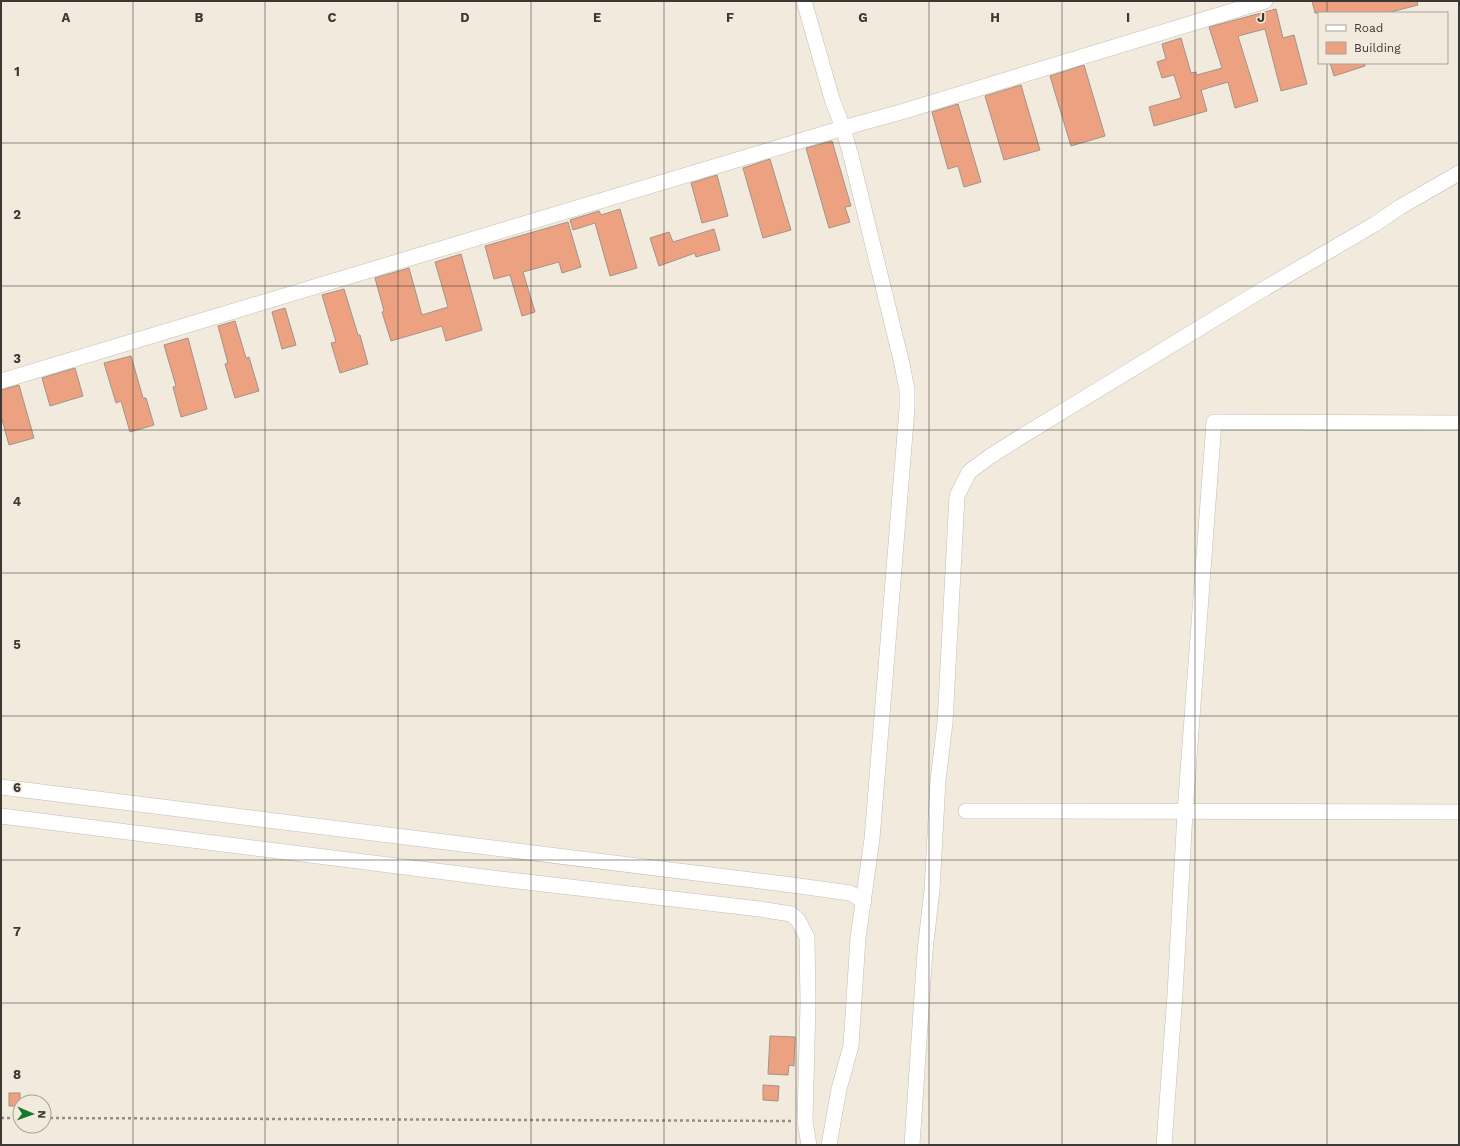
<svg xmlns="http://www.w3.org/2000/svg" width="1460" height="1146" font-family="'Work Sans',sans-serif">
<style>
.building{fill:#eca280;stroke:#a1938c}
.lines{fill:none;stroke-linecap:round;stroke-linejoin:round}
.street-casing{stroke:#c5beb1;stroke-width:16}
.path{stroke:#948f85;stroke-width:2.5;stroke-dasharray:3 3;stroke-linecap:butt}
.street{stroke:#fff;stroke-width:15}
.grid{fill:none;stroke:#3c3934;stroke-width:1;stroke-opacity:0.55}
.grid-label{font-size:13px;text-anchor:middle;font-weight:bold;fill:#3c3934;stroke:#f2eadc;stroke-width:3;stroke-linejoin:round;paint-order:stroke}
</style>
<rect width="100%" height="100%" fill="#f2eadc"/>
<!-- building -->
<g class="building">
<path d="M1312,1H1417L1418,5L1387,13H1315Z"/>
<path d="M1276,9L1283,38L1294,35L1307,84L1281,91L1265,29L1238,36L1258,101L1235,108L1228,82L1201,90L1207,111L1154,126L1149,107L1181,98L1174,75L1162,78L1157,62L1166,59L1162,44L1181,38L1191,73L1196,72L1197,75L1222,68L1209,27Z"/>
<path d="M1330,63H1365V66L1334,76Z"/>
<path d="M1084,65L1105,136L1071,146L1050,76Z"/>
<path d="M1021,85L1040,150L1004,160L985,96Z"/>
<path d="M958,104L981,182L964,187L958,166L948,169L932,112Z"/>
<path d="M832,141L851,206L845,207L850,222L829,228L806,148Z"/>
<path d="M770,159L791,230L763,238L743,168Z"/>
<path d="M717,175L728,216L702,223L691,183Z"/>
<path d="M620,209L637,268L610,276L595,223L573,230L570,220L599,211L601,215Z"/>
<path d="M568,222L581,267L562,273L559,262L523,272L535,312L522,316L510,275L494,279L485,246Z"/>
<path d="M714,229L720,250L696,257L695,253L659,266L650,238L669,232L673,242Z"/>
<path d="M461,254L482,330L446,341L442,326L391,341L382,312L384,311L375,278L409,268L422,315L448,307L435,262Z"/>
<path d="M344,289L358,335H360L368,364L340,373L331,343L336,342L322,295Z"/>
<path d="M285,308L296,345L282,349L272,312Z"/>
<path d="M235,321L246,358L249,357L259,391L235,398L225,364L228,363L218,326Z"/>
<path d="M188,338L207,409L181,417L173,387L176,386L164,345Z"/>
<path d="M131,356L143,398H146L154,425L130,432L121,401L116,403L104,363Z"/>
<path d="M75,368L83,396L50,406L42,378Z"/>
<path d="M19,385L34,438L9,445L1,416V390Z"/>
<path d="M770,1036L795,1037L794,1066L789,1065L788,1075L768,1074Z"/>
<path d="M763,1085L779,1086L778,1101L763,1100Z"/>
<rect x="9" y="1093" width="11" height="13"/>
</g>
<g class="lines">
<!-- street casing -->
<g class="street-casing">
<g id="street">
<path d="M804,1L832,99L843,128L851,156L902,364L907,390V409L872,839L858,938L851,1046L839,1089L829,1145"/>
<path d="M1,381L843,128L901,112L1265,1"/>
<path d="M1,787L792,885L850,893L864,901"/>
<path d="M966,811L1459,812"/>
<path d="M1,816L500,879L760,909L791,914L798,920L807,937L808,1003L805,1121L809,1145"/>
<path d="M912,1145L925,951L932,890L938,780L945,723L957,496L969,472L989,457L1019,438L1257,293L1375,224L1400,207L1459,173"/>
<path d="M1164,1145L1175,994L1185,812L1214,422L1459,423"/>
</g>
</g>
<!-- path -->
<g class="path">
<path d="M1,1118H20"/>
<path d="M44,1118L791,1121"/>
</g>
<!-- street -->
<use href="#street" class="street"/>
</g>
<!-- grid -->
<path class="grid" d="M133,1V1145M265,1V1145M398,1V1145M531,1V1145M664,1V1145M796,1V1145M929,1V1145M1062,1V1145M1195,1V1145M1327,1V13M1327,63V1145M1,143H1459M1,286H1459M1,430H1459M1,573H1459M1,716H1459M1,860H1459M1,1003H1459"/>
<g class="grid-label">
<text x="66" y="22">A</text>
<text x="199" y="22">B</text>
<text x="332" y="22">C</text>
<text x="465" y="22">D</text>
<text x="597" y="22">E</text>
<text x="730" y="22">F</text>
<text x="863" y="22">G</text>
<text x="995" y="22">H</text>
<text x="1128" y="22">I</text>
<text x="1261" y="22">J</text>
<text x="17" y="76">1</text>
<text x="17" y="219">2</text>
<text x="17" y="363">3</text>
<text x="17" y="506">4</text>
<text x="17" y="649">5</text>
<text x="17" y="792">6</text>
<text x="17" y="936">7</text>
<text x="17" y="1079">8</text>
</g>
<!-- border -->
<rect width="1460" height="1146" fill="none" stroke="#3c3934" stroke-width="4"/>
<!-- legend -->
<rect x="1318" y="12" width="130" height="52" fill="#f2eadc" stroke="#a9a399"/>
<rect x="1326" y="25" width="20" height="6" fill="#ffffff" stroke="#a9a399"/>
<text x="1354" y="32" font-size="12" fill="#3c3934">Road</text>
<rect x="1326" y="42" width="20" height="12" fill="#eca280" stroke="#a9a399"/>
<text x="1354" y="52" font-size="12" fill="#3c3934">Building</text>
<!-- north arrow -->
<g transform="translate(32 1114) rotate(92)"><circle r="19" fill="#f2eadc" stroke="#a9a399"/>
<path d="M0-3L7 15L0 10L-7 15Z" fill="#18792b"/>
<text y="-6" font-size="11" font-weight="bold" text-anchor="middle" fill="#3c3934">N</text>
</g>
</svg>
